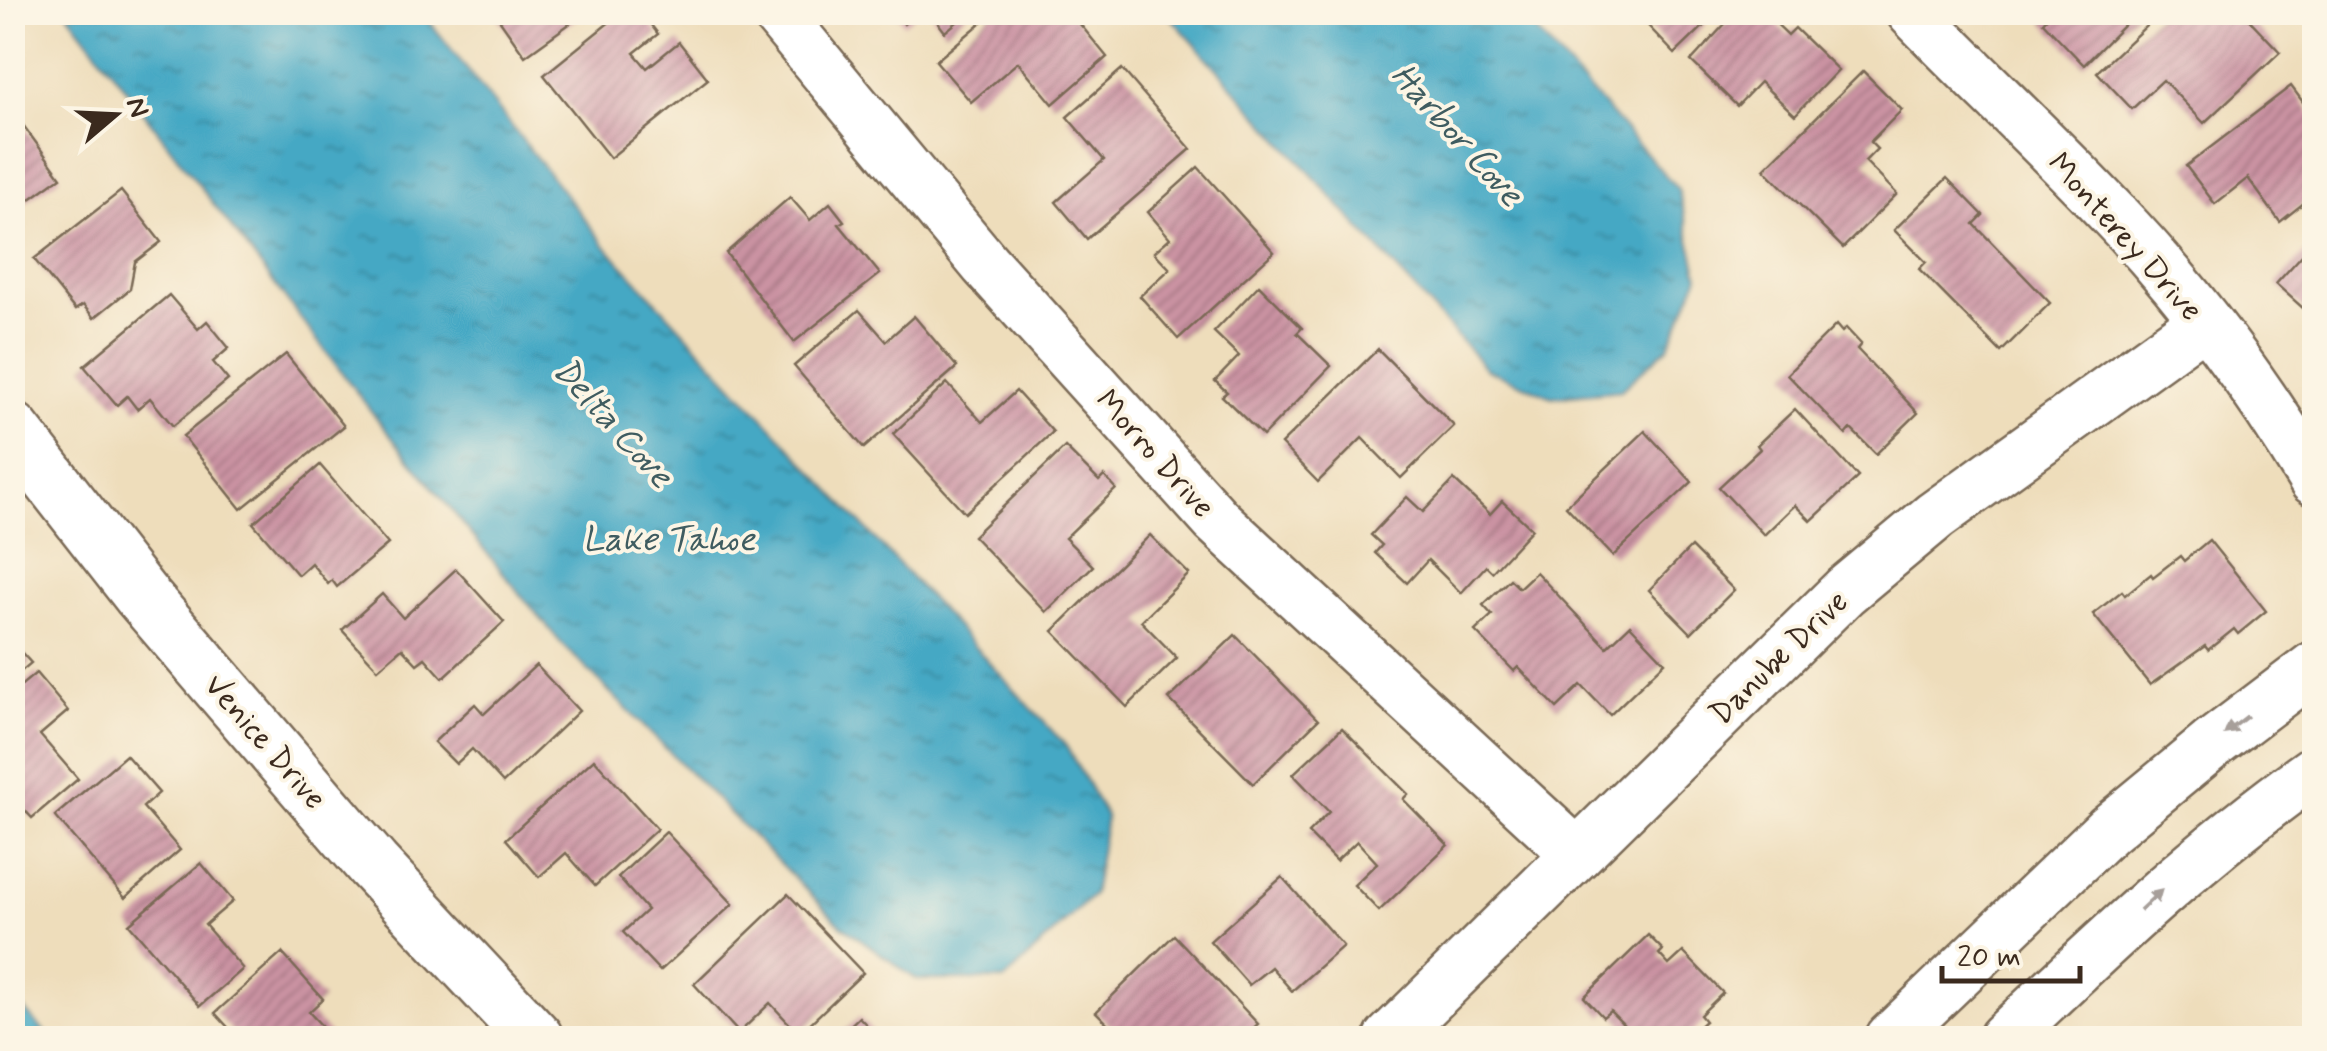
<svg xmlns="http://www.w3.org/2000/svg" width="2327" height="1051" font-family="Mynerve,sans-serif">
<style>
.water{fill:url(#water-ripples);stroke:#406971;stroke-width:2.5}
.building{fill:url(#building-hatch)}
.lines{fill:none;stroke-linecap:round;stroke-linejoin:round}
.minor-casing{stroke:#7a6955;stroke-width:55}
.tertiary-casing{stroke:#7a6955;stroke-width:60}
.minor{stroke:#fff;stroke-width:50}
.tertiary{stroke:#fff;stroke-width:55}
.oneway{fill:#a79f9a}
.labels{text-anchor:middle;stroke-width:8;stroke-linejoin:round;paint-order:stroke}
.street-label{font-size:32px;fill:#3b2a1e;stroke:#fcf5e5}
.water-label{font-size:35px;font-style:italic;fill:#3f5c60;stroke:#fcf5e5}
</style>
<defs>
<pattern id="water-ripples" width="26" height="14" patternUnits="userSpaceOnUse" patternTransform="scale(2.5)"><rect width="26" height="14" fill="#44a8c4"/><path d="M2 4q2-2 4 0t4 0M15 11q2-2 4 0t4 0" fill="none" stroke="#3a899f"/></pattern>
<pattern id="building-hatch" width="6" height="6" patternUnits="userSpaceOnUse" patternTransform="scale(2.5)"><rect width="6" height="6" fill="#cb93a3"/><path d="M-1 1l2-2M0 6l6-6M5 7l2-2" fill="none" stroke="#a67884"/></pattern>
</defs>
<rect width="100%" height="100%" fill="#fcf5e5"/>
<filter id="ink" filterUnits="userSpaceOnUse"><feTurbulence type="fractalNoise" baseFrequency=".01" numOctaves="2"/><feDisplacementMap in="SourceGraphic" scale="20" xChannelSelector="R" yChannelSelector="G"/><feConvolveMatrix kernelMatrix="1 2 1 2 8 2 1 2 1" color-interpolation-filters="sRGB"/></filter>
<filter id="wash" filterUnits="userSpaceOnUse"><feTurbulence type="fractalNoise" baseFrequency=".0048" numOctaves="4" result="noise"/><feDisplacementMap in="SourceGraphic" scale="40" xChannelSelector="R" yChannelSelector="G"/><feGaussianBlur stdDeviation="2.25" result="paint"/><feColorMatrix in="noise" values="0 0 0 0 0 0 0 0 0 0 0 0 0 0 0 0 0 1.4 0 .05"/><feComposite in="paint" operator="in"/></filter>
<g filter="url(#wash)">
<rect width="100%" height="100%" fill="#edb"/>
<!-- water -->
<g class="water">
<path d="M68,13H423L608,249L1066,746L1106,817L1093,895L1005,980H917L841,925L560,642L384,428Z"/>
<path d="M1167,13H1520L1678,189L1699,276L1669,346L1621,390L1552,397L1486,369Z"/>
<path d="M12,998H13L50,1038H13Z"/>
</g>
<g id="blocks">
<!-- building -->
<g class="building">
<path d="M494,12H586L525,56Z"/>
<path d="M622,12H641L658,34L634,53L647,68L679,42L708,79L610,158L544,75Z"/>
<path d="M895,12H918L904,24Z"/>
<path d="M930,12H969L945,32Z"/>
<path d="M994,12H1070L1107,57L1053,104L1018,62L971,102L936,61Z"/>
<path d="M1635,12H1697L1707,23L1675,54Z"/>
<path d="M1736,12H1764L1788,35L1795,28L1838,70L1795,115L1760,82L1737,106L1691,61Z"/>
<path d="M2052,12H2137L2084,65L2043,22Z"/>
<path d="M2161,12H2242L2280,52L2204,123L2163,80L2132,109L2097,72Z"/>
<path d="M1122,69L1191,149L1087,239L1056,202L1104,160L1067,117Z"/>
<path d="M1863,71L1902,110L1870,142L1877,149L1865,161L1897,194L1843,248L1764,169Z"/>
<path d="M2291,86L2314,117V195L2280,222L2248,178L2215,204L2186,166Z"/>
<path d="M12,110L61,177L12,212Z"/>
<path d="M1198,167L1274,252L1178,339L1140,296L1170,269L1154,252L1170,238L1148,212Z"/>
<path d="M1947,178L1983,215L1974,224L2050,303L2001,352L1919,269L1926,262L1894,230Z"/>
<path d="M121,191L161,242L135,262L130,289L94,318L83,305L75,310L34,259Z"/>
<path d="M790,197L810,220L830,203L844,221L839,224L880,274L794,342L726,253Z"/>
<path d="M2314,242V318L2276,284Z"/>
<path d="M1259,285L1302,328L1297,333L1331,366L1263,436L1222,396L1227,392L1215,381L1239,356L1214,332Z"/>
<path d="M169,295L198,329L207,321L229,348L213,362L228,380L173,426L150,398L137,409L127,396L117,405L84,366Z"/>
<path d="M859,310L886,341L914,316L957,367L864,448L794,366Z"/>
<path d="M1836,325L1842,332L1846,328L1861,344L1857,349L1918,413L1876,454L1851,429L1846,435L1787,374Z"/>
<path d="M1378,349L1454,426L1401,478L1362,438L1318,482L1281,444Z"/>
<path d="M286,354L344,426L241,509L183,436Z"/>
<path d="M947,383L982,422L1016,391L1053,432L965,513L893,434Z"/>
<path d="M1795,409L1858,477L1811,521L1795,505L1764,535L1719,487L1760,449L1757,445Z"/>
<path d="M1645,431L1692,482L1613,556L1566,506Z"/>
<path d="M1065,447L1099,481L1104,476L1116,489L1065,538L1093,566L1046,612L973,536Z"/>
<path d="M320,465L388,544L337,587L332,580L328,584L311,563L298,575L253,523Z"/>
<path d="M1454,480L1490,514L1502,501L1532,529L1492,572L1486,566L1461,593L1428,560L1407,583L1375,553L1382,545L1371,535L1407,497L1423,512Z"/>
<path d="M1150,535L1189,574L1141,621L1177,658L1127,707L1053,631Z"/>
<path d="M2209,540L2266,611L2238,634L2234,629L2208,650L2205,646L2150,685L2093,614L2122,591L2125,595L2151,574L2153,577L2180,556L2184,561Z"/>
<path d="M1691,547L1734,590L1691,633L1649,590Z"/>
<path d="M456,569L504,622L443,678L425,658L417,664L402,648L378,669L342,630L382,594L403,618Z"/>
<path d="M1536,572L1607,647L1630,625L1665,662L1610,715L1581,685L1557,708L1518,667L1514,671L1475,631L1492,615L1483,605L1510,579L1519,588Z"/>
<path d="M1235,635L1318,720L1253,784L1169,699Z"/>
<path d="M12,642L31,663L12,679Z"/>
<path d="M536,665L579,711L503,783L472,749L456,764L434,742L475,704L484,714Z"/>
<path d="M36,673L68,711L40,735L78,779L32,818L12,796V693Z"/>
<path d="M1342,728L1408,794L1403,799L1448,845L1379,911L1354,885L1377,863L1357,841L1336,861L1308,833L1329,812L1293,774Z"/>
<path d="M126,755L159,793L143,807L180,850L125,898L55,816Z"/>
<path d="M594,759L657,829L595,886L566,853L539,877L506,839Z"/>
<path d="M666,832L733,904L660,971L623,932L647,910L618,877Z"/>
<path d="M201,863L233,901L205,925L243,969L200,1006L129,924Z"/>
<path d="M1282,877L1343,946L1292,991L1271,967L1249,985L1210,941Z"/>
<path d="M788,894L863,973L799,1034L770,1003L739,1033L694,984Z"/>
<path d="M1174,935L1258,1024L1242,1038H1122L1096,1012Z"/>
<path d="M1648,935L1663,950L1659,954L1669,965L1683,952L1723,993L1700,1015L1705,1021L1686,1038H1608L1623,1024L1610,1011L1603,1017L1584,997Z"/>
<path d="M282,953L323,999L309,1012L333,1038H238L215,1013Z"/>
<path d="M859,1017L879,1038H837Z"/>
</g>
</g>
</g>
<g filter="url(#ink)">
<use href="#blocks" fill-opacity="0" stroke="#7a6955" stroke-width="2.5"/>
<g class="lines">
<!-- minor casing -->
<g class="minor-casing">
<g id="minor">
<path d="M776,12L985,264L1216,520L1577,854"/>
<path d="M1912,12C1978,80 2047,144 2112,213C2189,293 2257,385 2314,480"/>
<path d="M1390,1038L1845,591L1935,516L2205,321"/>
<path d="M1891,1038L2108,830L2211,745L2314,667"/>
<path d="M2004,1038C2104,943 2201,851 2314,771"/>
</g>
</g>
<!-- tertiary casing -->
<g class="tertiary-casing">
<path id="tertiary" d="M12,430L141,595L373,865L535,1038"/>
</g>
<!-- minor -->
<use href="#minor" class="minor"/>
<!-- tertiary -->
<use href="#tertiary" class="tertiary"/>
</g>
<!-- one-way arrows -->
<defs><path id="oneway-solid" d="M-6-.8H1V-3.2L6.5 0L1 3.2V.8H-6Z" transform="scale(2.5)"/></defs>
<g class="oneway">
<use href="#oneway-solid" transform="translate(2236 725) rotate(142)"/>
<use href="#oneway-solid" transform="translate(2151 900) rotate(-43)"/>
</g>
</g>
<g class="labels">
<!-- street labels -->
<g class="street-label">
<text transform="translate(2126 236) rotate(48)" y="11">Monterey Drive</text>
<text transform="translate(1156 453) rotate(48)" y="11">Morro Drive</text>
<text transform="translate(1778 657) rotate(-44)" y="11">Danube Drive</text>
<text transform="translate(266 741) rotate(49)" y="11">Venice Drive</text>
</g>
<!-- water labels -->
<g class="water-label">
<text transform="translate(1458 134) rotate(48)" y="12">Harbor Cove</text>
<text transform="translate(614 422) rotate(48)" y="12">Delta Cove</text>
<text x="669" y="550">Lake Tahoe</text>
</g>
</g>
<!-- margin -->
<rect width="2327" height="1051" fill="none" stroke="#fcf5e5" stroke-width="50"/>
<!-- north arrow -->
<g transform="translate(115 115) rotate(71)" stroke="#fcf5e5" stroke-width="8" paint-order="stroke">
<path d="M0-8L18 38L0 25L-18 38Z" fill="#3b2a1e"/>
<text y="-15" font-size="28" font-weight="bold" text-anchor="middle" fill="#3b2a1e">N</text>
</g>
<!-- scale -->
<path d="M1942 966v15h138v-15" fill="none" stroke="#3b2a1e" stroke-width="5"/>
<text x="1957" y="966" font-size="30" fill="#3b2a1e" stroke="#fcf5e5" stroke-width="8" paint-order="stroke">20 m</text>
</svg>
